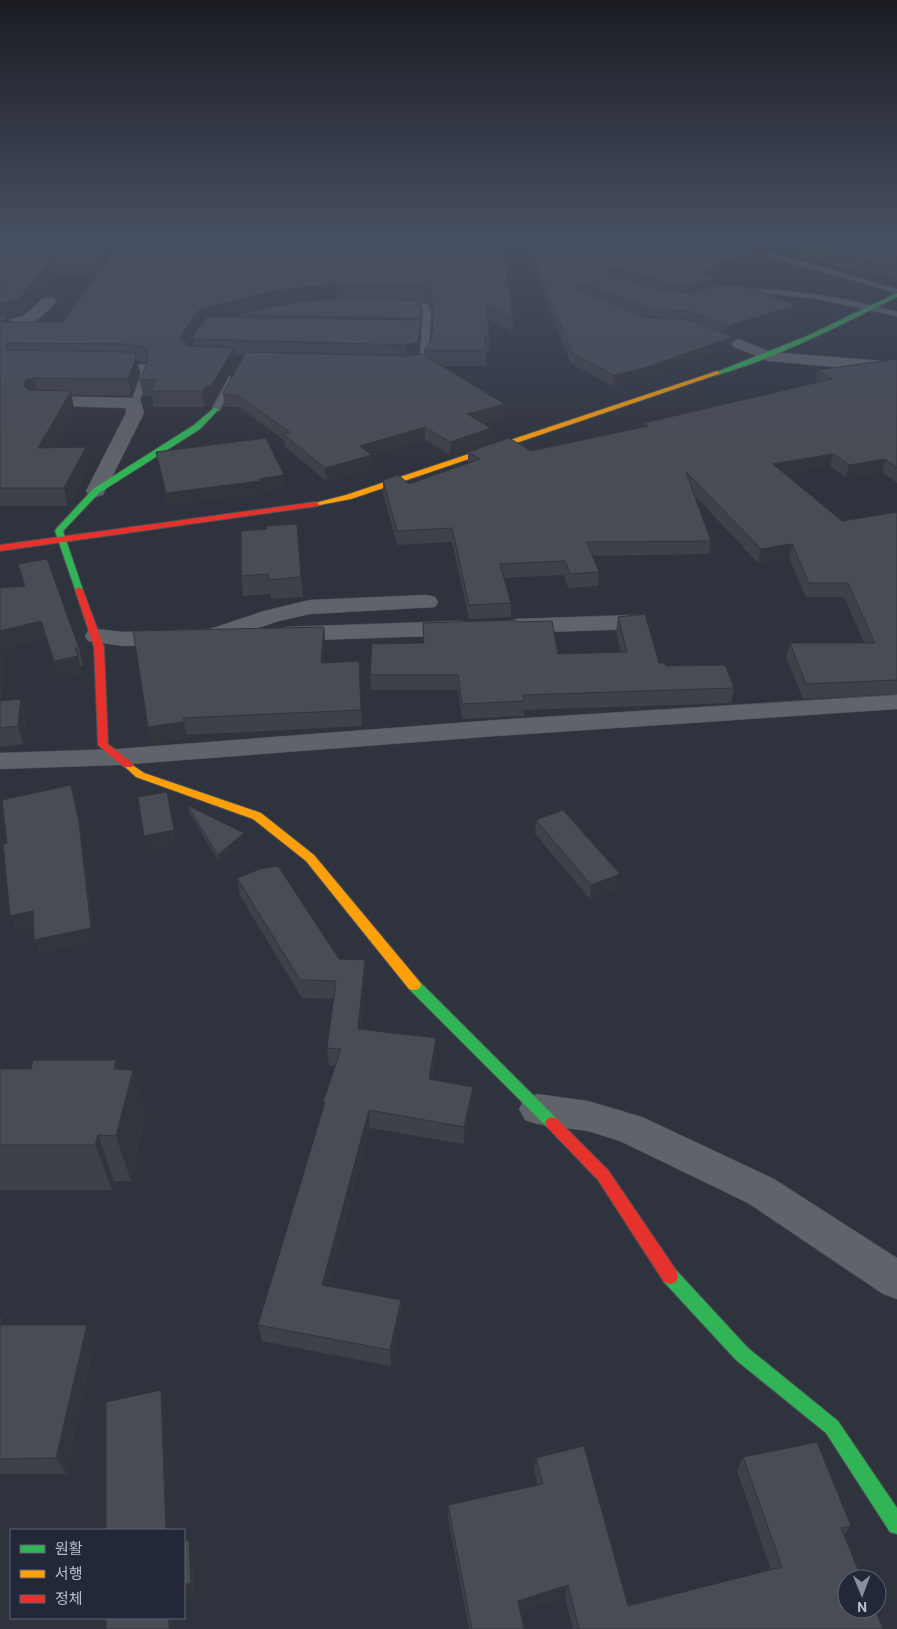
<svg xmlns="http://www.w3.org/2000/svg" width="897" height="1629" font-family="Roboto,'Noto Sans KR',sans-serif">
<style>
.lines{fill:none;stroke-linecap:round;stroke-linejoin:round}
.lane-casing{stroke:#4b4e55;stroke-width:2}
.street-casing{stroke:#4b4e55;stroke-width:1}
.fast-casing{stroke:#4b4e55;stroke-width:2}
.slow-casing{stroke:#4b4e55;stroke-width:2}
.jam-casing{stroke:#4b4e55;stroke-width:2}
.lane{fill:#5f636a;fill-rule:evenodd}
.street{fill:#5f636a;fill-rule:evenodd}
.fast{fill:#30b455;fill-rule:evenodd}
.slow{fill:#ff9f0a;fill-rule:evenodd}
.jam{fill:#e5322d;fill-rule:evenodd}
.wall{fill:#3e4148;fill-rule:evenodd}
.shaded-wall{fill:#32353b}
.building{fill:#484c54;stroke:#32353b}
</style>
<rect width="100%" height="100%" fill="#2f333d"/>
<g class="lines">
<!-- lane casing -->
<g class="lane-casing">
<g id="lane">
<path d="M175,238H183L156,249L151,248Z"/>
<path d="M768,252L897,289V293L766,255L765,254Z"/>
<path d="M738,289C792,289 845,298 897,312V316L818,299L778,294L736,292L735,291Z"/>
<path d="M399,301L427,304L431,310L428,359L421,364L414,362L420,358L422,333L405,332L401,330L405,328L422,329L423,310L422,308L399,305Z"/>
<path d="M117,362L145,365L149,367L148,378L140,399L133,397L140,378L141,369L117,366Z"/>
<path d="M229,377L236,379L219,411H213L212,409Z"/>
</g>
</g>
<!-- street casing -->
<g class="street-casing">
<g id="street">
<path d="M49,297L54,298L56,301C42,321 24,327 0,330V322L23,316L44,298Z"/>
<path d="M739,339L771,352L882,361L888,363L890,366L888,369L882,371L768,361L734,347L731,344L734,341Z"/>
<path d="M38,396L134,398L140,399L144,413L103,495L96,497L89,495L86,491L126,413V408L32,405L30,401L32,397Z"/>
<path d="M427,595L435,597L438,602L435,607L310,614L279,621L212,643L123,646L88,641L85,636L88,631L96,629L123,632L210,629L264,611L310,600Z"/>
<path d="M636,615L644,617L647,622L644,627L636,629L516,633L508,631L505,626L508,621L516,619Z"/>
<path d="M461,621L469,623L472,628L469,633L461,635L286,641L278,639L275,634L278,629L286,627Z"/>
<path d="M897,695V709L496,736L118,765L0,769V753L118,749L496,720Z"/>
<path d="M537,1094L588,1101L642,1117L774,1179L897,1258V1299L883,1294L748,1203L620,1141L588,1131L537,1124L525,1120L519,1109L525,1098Z"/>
</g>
</g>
<!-- fast casing -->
<g class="fast-casing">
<g id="fast">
<path d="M897,293V297C839,326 779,357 717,375L714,373L807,336Z"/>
<path d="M214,408L219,409L200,429L99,493L63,531L83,590L82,592H76L55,531L56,529L93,489L194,425Z"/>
<path d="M414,980L419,981L557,1119L559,1123L557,1127L552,1129L547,1127L409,989L407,985L409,981Z"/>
<path d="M670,1268L676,1270L748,1348L838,1421L897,1508V1534L890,1532L826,1433L736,1360L664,1282L662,1276L664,1270Z"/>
</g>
</g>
<!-- slow casing -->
<g class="slow-casing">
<g id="slow">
<path d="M717,371L719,372V374L351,499L315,506L311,504L346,495Z"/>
<path d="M128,762L144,773L261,813L314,855L419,981L421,985L419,989L414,990L409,989L306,861L253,819L136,777L123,765Z"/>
</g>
</g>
<!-- jam casing -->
<g class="jam-casing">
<g id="jam">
<path d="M315,502L319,504L318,506L0,551V545Z"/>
<path d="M79,587L83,590L104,647L108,744L132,763L133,765L132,767H124L98,745L94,647L75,590Z"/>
<path d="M552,1117L557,1119L608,1170L676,1270L678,1276L676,1282L670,1284L664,1282L598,1180L547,1127L545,1123L547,1119Z"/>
</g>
</g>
<!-- lane -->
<use href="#lane" class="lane"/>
<!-- street -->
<use href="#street" class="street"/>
<!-- fast -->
<use href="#fast" class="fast"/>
<!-- slow -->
<use href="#slow" class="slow"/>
<!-- jam -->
<use href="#jam" class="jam"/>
</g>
<!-- wall -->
<g class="wall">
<path d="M0,238H122L123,242L122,244H185L502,238L513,318V333L488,320L489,336V352H486V366H441L504,417L482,423L491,441L450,455L425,440L372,455L373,469L326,481L285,447L284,440L239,407H225L223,393L244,355H235L236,364L213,403L209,404L205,407H154L152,396H143L140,380L147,363L137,361L139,370L138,378L131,396L71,395L74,408L52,448L90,465L68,506H0ZM55,274H98L63,322H10L9,318L22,314ZM420,303H429L432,315L433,328L430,342L424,350V355H419L421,335V327H422ZM193,339L194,346H189L188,345Z"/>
<path d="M522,238H645L656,248H767L766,257L719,271L718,277H717L718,285L796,305L794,315L728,335L731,347L643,378L613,386L571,364Z"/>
<path d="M757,238H897V280L868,271L862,273L756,242Z"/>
<path d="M897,359V483L882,472L846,478L830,466L785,474L842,521L897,512V694L803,699L786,657L790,643H864L844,597H806L789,558L758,563L695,496L711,541L709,554L593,556L599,572L598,586L568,588L564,575L504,578L511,603V617L469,619L452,542L397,545L383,493V480L409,484L468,463V452L531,451L643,427L644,423L817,383L816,382L818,370Z"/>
<path d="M156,452L284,475L285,488L261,491L262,493L168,505Z"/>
<path d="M297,524L303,597L271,599L270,594L243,596L241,576L267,529Z"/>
<path d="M18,564L79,648L83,666H80L82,674L59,679L46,638L6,648L1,701L27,717L23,744L0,747V588L24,586Z"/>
<path d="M618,617L659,663L666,666L734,688L731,703L524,710V716L462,719L458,690H371L370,675L423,643V623L517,622L558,654L621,652L616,632Z"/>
<path d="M324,627L325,643L323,663L359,661L362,726L186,735L187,738L152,744L148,727Z"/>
<path d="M187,805L245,840L219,862L189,812Z"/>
<path d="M536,820L618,889L590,899L535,834Z"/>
<path d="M237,878L339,959L365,960L366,978L361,1029L436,1038V1055L432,1080L473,1087V1105L464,1144L370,1128L329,1286L401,1300L402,1316L391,1366L262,1341L258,1325L324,1106L323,1102L335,1066H329L327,1048L334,999L302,998L240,896Z"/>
<path d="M0,1069L133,1070L146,1116L131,1181H114L112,1190H0Z"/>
<path d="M0,1318L7,1325L95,1342L66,1474H0Z"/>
<path d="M743,1457L851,1526L844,1535L883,1629H573L565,1597L520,1611L524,1629H469L448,1518V1505L538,1485L534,1471L536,1458L628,1606L771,1570L737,1471Z"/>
</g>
<!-- shaded-wall -->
<g class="shaded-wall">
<path d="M115,238H122L123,242L104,274L101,260Z"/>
<path d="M767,248L766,257L719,271L718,277L702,281L703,272L711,265Z"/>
<path d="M51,259L55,274L22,314L9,318L12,330L0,320V304Z"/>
<path d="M871,259L868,271L862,273L864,261Z"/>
<path d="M612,266V275L607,270Z"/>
<path d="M719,278L718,287L686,295L687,286Z"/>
<path d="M580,283V292L575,294L576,285Z"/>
<path d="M336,284L337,299L236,315V316L203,324L192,337L193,339L183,353L180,337L200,309L280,290Z"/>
<path d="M796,305L794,315L726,336L728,326Z"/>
<path d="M421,320V335L418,357L407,360L406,345Z"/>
<path d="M733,337L731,347L643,378L613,386L614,375Z"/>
<path d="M234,348L236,364L213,403L209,404L205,407L202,391Z"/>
<path d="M136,354L139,370L138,378L131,396L128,379Z"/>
<path d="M34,378L38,394L30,396L24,385L26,380Z"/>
<path d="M71,391L74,408L43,465L38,448Z"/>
<path d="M505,404L504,417L467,427V414Z"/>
<path d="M425,427V440L372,455L373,469L326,481L325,468L360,446Z"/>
<path d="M491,428V441L450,455V442Z"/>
<path d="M86,447L90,465L68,506L64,488Z"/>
<path d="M833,454L830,466L770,477L773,464Z"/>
<path d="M885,459L882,472L846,478L849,465Z"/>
<path d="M284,475L285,488L261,491L262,493L168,505L166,493Z"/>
<path d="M792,544L789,558L758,563L761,549Z"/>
<path d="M41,621L46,638L6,648L0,709V631Z"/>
<path d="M324,627L325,643L322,679L321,663Z"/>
<path d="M78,656L82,674L59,679L54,661Z"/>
<path d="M21,699L27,717L23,744L18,726Z"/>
<path d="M184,722L187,738L152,744L148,727Z"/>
<path d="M71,785L76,800L83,836L96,942L39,954L34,940Z"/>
<path d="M170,806L177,845L147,851L144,836Z"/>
<path d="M244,833L245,840L219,862L218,855Z"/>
<path d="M620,874L618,889L590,899L591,885Z"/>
<path d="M33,911L38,926L15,931L10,916Z"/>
<path d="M365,960L366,978L359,1047L358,1029Z"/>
<path d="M436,1038V1055L429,1097V1079Z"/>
<path d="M116,1060L127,1093L133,1070L146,1116L131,1181L116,1136L114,1069Z"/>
<path d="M473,1087V1105L464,1144V1127Z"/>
<path d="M369,1110L370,1128L325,1302L322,1285Z"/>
<path d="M98,1135L114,1181L112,1190L95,1145Z"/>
<path d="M401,1300L402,1316L391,1366L390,1350Z"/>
<path d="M2,1317L12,1335L0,1325Z"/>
<path d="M87,1325L95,1342L66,1474L56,1458Z"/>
<path d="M161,1390L166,1405L171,1530H166Z"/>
<path d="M189,1540L194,1552L196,1595L184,1598V1585Z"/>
<path d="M568,1585L565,1597L516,1612L518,1601Z"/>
<path d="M169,1618H174L175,1629H169Z"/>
</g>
<!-- building -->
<g class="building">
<path d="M0,238H115L101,260L51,259L19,299L0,304Z"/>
<path d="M189,238H502L513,318L487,305L489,336H485L486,350H424L430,342L433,327L432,300L429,288L381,284H336L280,290L200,309L180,337L189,346L234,348L211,386L206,387L202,391H151L156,380H140L147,363L148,353L146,347L126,344L7,343L6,348L8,350L126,352L136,354L135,361L128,379L34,378L26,380L24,385L28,390L71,391L38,448L86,447L64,488H0V315H8L2,322H63L119,244H185Z"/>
<path d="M526,238H645L656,248L702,238H734L767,248L711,265L719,268L703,272L719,278L687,286L666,284L612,266L607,270L609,272L664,291L688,293L718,285H740L796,305L728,326L692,312L650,309L580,283L576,285L577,289L644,317L691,320L733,337L644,368L614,375L572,353Z"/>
<path d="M783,238H897V267L871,259L864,261Z"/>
<path d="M351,298L420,301L422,318L236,315L295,302Z"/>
<path d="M207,317L421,320L418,342L406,345L195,339L192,337Z"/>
<path d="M246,352L407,356L422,354L505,404L467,414L491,428L450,442L425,427L360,446L372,455L325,468L283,434L291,433L237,395H224L223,393Z"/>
<path d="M897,359V468L885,459L849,465L833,454L773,464L842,521L897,512V680L806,684L790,643H875L848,583H809L792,544L761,549L686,472L711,541L587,542L599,572L570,574L565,561L500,564L511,603L469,605L452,528L397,531L383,480L398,475L409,484L480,459L468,452L509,438L531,451L648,426L644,423L832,379L818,370Z"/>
<path d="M266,438L284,475L259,479L260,481L166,493L156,452Z"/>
<path d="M297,524L301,577L269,580L268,574L241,576V531L267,529L266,526Z"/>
<path d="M47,559L79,648H75L78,656L54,661L41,621L0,631V633V588L25,586L18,564Z"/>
<path d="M645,614L659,663H665L666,666L725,665L734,688L523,695L525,701L462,704L458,675H370L372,644L424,643L423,623L516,620L517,622L552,621L558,654L627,652L618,617Z"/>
<path d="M324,627L321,663L359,661L361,710L183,718L184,722L148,727L133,631Z"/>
<path d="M21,699L18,726L0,728V701Z"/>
<path d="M71,785L79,822L91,928L34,940L33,911L10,916L3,844L7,843L2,800Z"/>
<path d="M167,792L174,830L144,836L138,797Z"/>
<path d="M187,805L244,833L218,855Z"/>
<path d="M563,810L620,874L591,885L536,820Z"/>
<path d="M278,866L339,959L365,960L358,1029L436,1038L429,1079L473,1087L464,1127L369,1110L322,1285L401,1300L390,1350L258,1325L325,1102H323L341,1049L327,1048L336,981L300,980L237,878L260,869Z"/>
<path d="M33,1060H116L114,1069L133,1070L116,1136L98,1135L95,1145H0V1069H31Z"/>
<path d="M2,1317L0,1325H87L56,1458L0,1459V1318Z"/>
<path d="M161,1390L166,1530H106V1402Z"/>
<path d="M817,1442L851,1526L841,1528L862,1579H847V1609H875L883,1629H579L568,1585L518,1601L524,1629H472L448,1505L543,1484L536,1458L584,1446L628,1606L782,1567L743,1457Z"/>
<path d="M189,1540L191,1583L184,1585V1541Z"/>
<rect x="106" y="1618" width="63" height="11"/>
</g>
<!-- sky -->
<linearGradient id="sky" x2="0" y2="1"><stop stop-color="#1a1c22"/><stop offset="0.51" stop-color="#475062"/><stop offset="1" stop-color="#475062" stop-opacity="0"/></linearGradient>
<rect width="897" height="466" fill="url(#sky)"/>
<!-- legend -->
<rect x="10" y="1529" width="175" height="90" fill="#222838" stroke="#5f6473"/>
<rect x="20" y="1545" width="25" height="8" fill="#30b455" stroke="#5f6473"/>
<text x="55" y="1554" font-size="15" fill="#babfcc">원활</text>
<rect x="20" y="1570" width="25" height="8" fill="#ff9f0a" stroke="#5f6473"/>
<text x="55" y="1579" font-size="15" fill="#babfcc">서행</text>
<rect x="20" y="1595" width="25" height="8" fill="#e5322d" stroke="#5f6473"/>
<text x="55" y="1604" font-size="15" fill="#babfcc">정체</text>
<!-- north arrow -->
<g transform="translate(862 1594) rotate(179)"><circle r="24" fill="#222838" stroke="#5f6473"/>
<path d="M0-4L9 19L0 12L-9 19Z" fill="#898e9a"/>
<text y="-8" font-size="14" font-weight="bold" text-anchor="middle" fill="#babfcc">N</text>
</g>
</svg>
